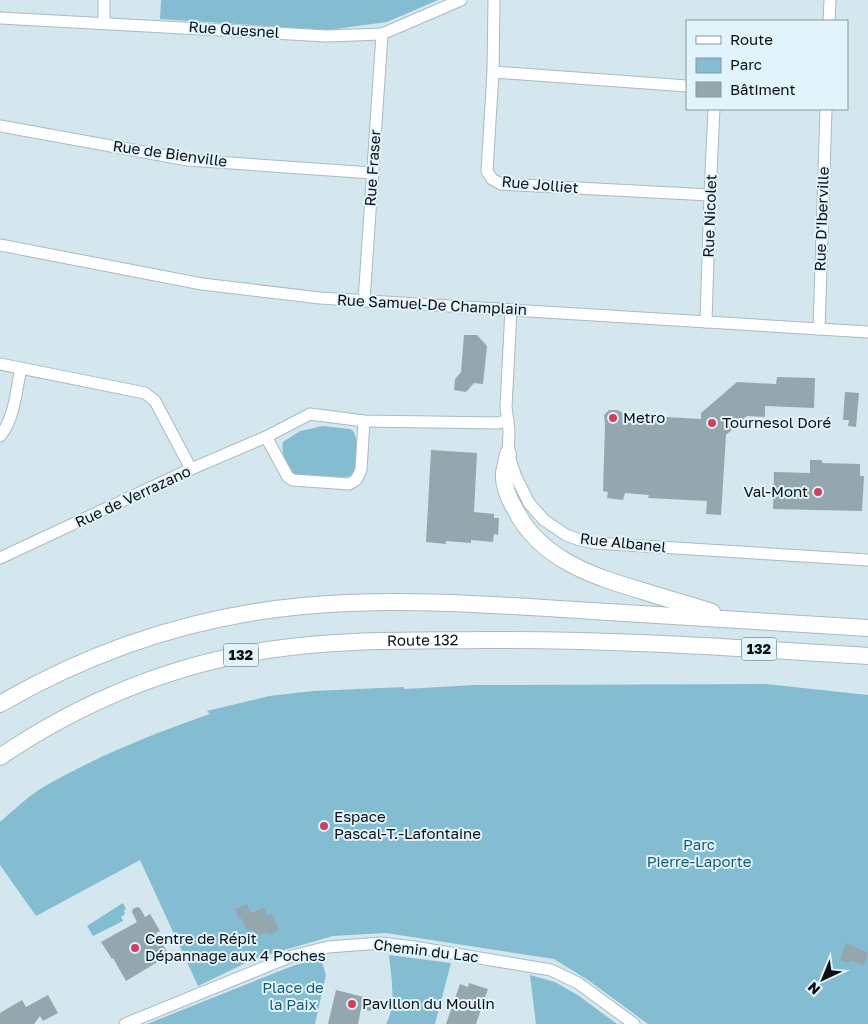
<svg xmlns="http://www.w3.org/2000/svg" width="868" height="1024" font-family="'Golos Text',sans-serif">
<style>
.green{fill:#84bcd2}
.building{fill:#95a7ae}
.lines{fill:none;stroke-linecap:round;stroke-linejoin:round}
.minor-casing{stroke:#a9bbc2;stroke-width:13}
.highway-casing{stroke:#a9bbc2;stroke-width:18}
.minor{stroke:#fff;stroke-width:11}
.highway{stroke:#fff;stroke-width:16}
.poi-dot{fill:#d1415b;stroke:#e1f3fb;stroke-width:2}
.labels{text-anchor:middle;stroke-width:4;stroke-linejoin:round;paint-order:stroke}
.shield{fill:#e1f3fb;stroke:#4a5458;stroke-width:1}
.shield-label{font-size:14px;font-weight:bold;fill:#0a1012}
.street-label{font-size:15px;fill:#0a1012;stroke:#e1f3fb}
.poi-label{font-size:15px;fill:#0a1012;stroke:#e1f3fb;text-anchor:start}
.park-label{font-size:15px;fill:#185b70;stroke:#e1f3fb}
</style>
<rect width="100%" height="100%" fill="#d4e6ee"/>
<!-- green -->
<g class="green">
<path d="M161,0H438L387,22L328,30L160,19Z"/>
<path d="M323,426L350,429L354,432L356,439V469L350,476L344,477L298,476C286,470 281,454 283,442L300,431Z"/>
<path d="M766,684L868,695V1024H648L588,980L554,959L386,933L333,936L256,958L198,986L140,860L36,916L0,865V822C13,811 27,797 42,788C95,757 152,734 210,714L207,711L269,696L313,691L404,687V689L475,685Z"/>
<path d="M123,903L126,909L124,911L125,914L121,917L123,921L93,936L87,926Z"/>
<path d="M389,955L451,963L435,1024H386C397,1005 391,976 389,955Z"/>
<path d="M321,959L326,975L315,1024H147L295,965Z"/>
<path d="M530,975L555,982L579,996L617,1024H536Z"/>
</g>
<!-- building -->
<g class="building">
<path d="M464,335H477L487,346L483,384L474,383L466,392L454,390L455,379L461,372Z"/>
<path d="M777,377L815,378L814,408L765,406V417L747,416L726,435L721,515L706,514L707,501L648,498L649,495L625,493L623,500L607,498L608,492L603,491L605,425L604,415L609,410H617L628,415L701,419V413L737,382L776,384Z"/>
<path d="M845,392L859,393L856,427L848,426L849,420H843Z"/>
<path d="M431,450L477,453L474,512L494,514V518H499L498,535L494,534L493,542L471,540V543L446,541V544L426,542Z"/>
<path d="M810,460H822V463L860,464V476H864L862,511L773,509L774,472L810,473Z"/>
<path d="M247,904L251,913L264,907L268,916L272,914L279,930L268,935L267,932L256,937L252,929L247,931L241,918L239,919L235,909Z"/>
<path d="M137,907L140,908L145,917L150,914L160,931L156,933L169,955L126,981L113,958L112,959L101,942L137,922L132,912L133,909Z"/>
<path d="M846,943L868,953L864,966L850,960L849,963L840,960Z"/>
<path d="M469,983L488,989L476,1024H446L460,984L468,987Z"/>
<path d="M336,990L372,999L371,1011L361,1009L358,1024H328Z"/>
<path d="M48,995L58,1013L43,1021L40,1016L34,1024H0V1013L22,1000L26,1007Z"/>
</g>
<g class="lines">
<!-- minor casing -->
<g class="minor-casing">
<g id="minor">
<path d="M494,0L493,72L487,171L492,179L501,184L710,195"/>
<path d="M0,18L327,36L382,34L461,0"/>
<path d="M829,21L830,0"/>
<path d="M104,23V0"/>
<path d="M493,72L687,86"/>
<path d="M0,126L188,160L372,173"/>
<path d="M0,245L202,284L320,298L868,332"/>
<path d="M364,301L382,34"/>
<path d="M511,309L506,407L509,431L508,454L516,477L529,503L544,520L566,535L580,540L595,543L868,560"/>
<path d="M706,322L710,195L714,109"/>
<path d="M819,329L826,109"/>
<path d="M0,364L145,393L155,401L191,469"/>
<path d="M0,436C15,418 16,390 21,368"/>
<path d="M266,437L288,477L293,480L349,484L356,480L361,470L364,421"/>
<path d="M0,558L191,469L266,437L310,414L364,421L498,423L508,420"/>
<path d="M125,1024L292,956L328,947L381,943L414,947L551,970L578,983L634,1024"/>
</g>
</g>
<!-- highway casing -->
<g class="highway-casing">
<g id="highway">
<path d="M508,454C507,460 505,467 504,473C503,485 509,499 515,509C540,560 595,577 646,592C668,599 690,605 712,612"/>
<path d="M0,704C93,650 196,616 303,606C399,597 496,605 592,611C684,617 776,622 868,628"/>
<path id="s1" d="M0,757C81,702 171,665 268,650C339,639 412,641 483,640C612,639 740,648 868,656"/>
</g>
</g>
<!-- minor -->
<use href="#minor" class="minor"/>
<!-- highway -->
<use href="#highway" class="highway"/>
</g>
<!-- markers -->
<g class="poi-dot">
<circle cx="613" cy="418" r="5"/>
<circle cx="712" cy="423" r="5"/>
<circle cx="818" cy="492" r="5"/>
<circle cx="324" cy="826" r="5"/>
<circle cx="135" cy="948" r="5"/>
<circle cx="352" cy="1004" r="5"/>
</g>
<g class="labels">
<!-- shield labels -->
<g class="shield">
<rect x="741.5" y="637.5" width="35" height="23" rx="4"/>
<rect x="223.5" y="643.5" width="35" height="23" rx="4"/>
</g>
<g class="shield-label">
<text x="759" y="654">132</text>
<text x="241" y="660">132</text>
</g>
<!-- street labels -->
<g class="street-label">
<text transform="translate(234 30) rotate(4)" y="5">Rue Quesnel</text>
<text transform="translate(170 154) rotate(8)" y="5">Rue de Bienville</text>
<text transform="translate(373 168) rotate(-86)" y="5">Rue Fraser</text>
<text transform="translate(540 185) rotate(5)" y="5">Rue Jolliet</text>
<text transform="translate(710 216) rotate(-88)" y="5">Rue Nicolet</text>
<text transform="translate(822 219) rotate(-88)" y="5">Rue D'Iberville</text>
<text transform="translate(432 305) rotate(3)" y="5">Rue Samuel-De Champlain</text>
<text transform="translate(133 497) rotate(-25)" y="5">Rue de Verrazano</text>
<text transform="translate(623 543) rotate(6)" y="5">Rue Albanel</text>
<text dy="5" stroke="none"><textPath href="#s1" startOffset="446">Route 132</textPath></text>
<text transform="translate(426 951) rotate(7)" y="5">Chemin du Lac</text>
</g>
<!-- poi labels -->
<g class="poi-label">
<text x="623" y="423">Metro</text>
<text x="722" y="428">Tournesol Doré</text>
<text x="808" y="497" text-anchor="end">Val-Mont</text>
<text x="334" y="822">Espace<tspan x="334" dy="17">Pascal-T.-Lafontaine</tspan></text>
<text x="145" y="944">Centre de Répit<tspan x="145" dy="17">Dépannage aux 4 Poches</tspan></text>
<text x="362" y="1009">Pavillon du Moulin</text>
</g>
<!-- park labels -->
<g class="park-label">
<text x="699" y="850">Parc<tspan x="699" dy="17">Pierre-Laporte</tspan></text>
<text x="293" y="993">Place de<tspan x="293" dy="17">la Paix</tspan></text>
</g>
</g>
<!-- legend -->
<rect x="686" y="20" width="162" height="90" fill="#e1f3fb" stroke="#8b989e"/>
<rect x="696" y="36" width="25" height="8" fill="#ffffff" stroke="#8b989e"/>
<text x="730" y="45" font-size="15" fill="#0a1012">Route</text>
<rect x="696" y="58" width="25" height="15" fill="#84bcd2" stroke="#8b989e"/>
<text x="730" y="70" font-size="15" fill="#0a1012">Parc</text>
<rect x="696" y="82" width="25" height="15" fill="#95a7ae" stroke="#8b989e"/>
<text x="730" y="95" font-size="15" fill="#0a1012">Bâtiment</text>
<!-- north arrow -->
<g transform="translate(823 979) rotate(224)" stroke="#e1f3fb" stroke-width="4" paint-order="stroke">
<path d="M0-4L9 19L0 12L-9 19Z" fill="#0a1012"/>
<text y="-8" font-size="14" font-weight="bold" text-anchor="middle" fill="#0a1012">N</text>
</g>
</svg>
